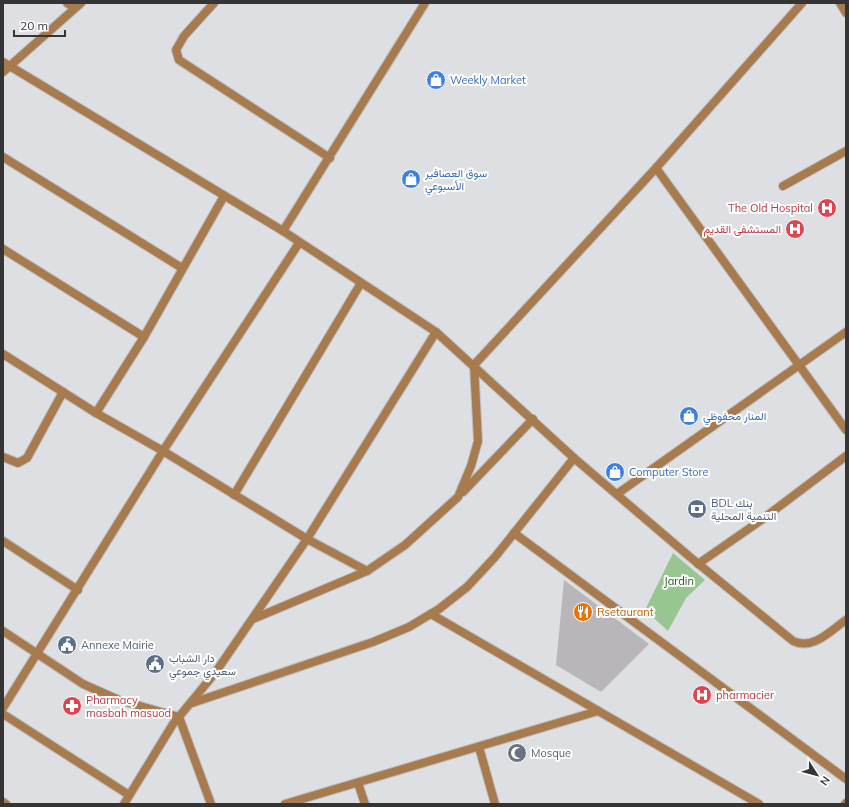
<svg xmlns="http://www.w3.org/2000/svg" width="849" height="807" font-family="Mulish,Vazirmatn,sans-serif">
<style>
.green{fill:#98c690}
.building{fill:#b8b6ba}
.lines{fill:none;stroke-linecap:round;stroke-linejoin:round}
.service-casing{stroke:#bcbdc0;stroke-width:10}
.minor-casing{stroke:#bcbdc0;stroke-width:10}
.service{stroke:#a77b4d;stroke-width:8}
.minor{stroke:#a77b4d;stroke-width:8}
.labels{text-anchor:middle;stroke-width:4;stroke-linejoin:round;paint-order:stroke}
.shop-label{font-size:11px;fill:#366cbe;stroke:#fff;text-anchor:start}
.health-label{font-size:11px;fill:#be3a42;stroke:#fff;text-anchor:end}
.service-label{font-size:11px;fill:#4e5e75;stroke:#fff;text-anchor:start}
.park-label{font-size:11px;fill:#1e5d13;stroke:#fff}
.food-label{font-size:11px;fill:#c56008;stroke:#fff;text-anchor:start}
.worship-label{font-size:11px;fill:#5b616d;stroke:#fff;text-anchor:start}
</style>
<rect width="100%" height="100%" fill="#dedfe3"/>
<!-- green -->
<path class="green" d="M673,553L705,580L686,598L668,631L645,610Z"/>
<!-- building -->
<path class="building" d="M564,580L649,644L601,692L556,665Z"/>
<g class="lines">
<!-- service casing -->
<g class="service-casing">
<g id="service">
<path d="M214,3L184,36L176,50L179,60L330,158"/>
<path d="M283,231L425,3"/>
</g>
</g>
<!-- minor casing -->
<g class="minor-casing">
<g id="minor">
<path d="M67,3L75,8"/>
<path d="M840,3L846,13"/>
<path d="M3,62L283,231L436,332L574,458L690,557L793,641C813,651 831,630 846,620"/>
<path d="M3,72L81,3"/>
<path d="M3,157L182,268"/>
<path d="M656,168L846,430"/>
<path d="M783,186L846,151"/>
<path d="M3,249L144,337"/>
<path d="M3,354L96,413L163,451L307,539L367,571L405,545L458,497L471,466L478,441L474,365L656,168L802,3"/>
<path d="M96,413L144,337L224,196"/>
<path d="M3,457L18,463L27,458L63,392"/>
<path d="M463,492L533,419"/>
<path d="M617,494L846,332"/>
<path d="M234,495L361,283"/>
<path d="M514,533L846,779"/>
<path d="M3,541L78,590"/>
<path d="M698,564L760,521L846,456"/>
<path d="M431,614L759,804"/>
<path d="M253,619L367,571"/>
<path d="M3,631L83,684L119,700L179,717L211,804"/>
<path d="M192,703L373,642L409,627L439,609L467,587L495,557L574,458"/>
<path d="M3,708L163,451L299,243"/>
<path d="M3,714L129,795"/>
<path d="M479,747L495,804"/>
<path d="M358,783L365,804"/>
<path d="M3,802L6,804"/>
<path d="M124,804L173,724L215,673L307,539L436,332"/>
<path d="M285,804L598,711"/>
<path d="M845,804L846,803"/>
</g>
</g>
<!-- service -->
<use href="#service" class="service"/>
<!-- minor -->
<use href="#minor" class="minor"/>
</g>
<!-- icons -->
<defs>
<g id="shop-disc" transform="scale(1)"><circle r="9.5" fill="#3f7fe0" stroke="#fff"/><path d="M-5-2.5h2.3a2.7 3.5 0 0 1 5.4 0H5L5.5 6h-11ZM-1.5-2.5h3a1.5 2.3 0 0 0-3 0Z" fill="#fff"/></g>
<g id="hospital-disc" transform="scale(1)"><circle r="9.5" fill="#e0444e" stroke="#fff"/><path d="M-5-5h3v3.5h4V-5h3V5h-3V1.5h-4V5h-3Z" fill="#fff"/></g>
<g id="bank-disc" transform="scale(1)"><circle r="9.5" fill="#5c6f8a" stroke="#fff"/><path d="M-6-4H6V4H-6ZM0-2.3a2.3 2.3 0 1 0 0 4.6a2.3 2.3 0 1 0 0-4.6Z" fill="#fff"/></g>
<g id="restaurant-disc" transform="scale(1)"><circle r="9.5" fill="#e8710a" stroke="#fff"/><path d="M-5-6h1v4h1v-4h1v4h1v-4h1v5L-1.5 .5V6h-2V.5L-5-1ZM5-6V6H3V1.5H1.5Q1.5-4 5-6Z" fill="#fff"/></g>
<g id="civic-disc" transform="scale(1)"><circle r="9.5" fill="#5c6f8a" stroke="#fff"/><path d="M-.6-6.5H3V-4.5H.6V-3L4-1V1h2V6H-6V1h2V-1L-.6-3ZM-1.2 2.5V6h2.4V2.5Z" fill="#fff"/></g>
<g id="pharmacy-disc" transform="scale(1)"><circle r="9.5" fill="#e0444e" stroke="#fff"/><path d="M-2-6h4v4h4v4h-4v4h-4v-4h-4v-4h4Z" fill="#fff"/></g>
<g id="mosque-disc" transform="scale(1)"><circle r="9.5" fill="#6b7280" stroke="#fff"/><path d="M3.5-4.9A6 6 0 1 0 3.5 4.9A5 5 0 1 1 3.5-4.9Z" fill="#fff"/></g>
</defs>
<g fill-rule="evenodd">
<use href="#shop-disc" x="436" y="80"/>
<use href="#shop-disc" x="411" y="179"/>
<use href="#hospital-disc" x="827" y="208"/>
<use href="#hospital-disc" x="795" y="229"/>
<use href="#shop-disc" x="689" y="416"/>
<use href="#shop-disc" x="615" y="472"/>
<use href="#bank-disc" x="697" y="509"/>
<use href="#restaurant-disc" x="583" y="612"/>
<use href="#civic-disc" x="67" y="645"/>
<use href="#civic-disc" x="155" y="664"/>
<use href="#hospital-disc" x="702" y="695"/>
<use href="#pharmacy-disc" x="72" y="706"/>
<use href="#mosque-disc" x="517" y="753"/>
</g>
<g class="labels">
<!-- shop labels -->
<g class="shop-label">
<text x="450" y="84">Weekly Market</text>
<text x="425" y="177">سوق العصافير<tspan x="425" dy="13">الأسبوعي</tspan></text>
<text x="703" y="420">المنار محفوظي</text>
<text x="629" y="476">Computer Store</text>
</g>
<!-- health labels -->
<g class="health-label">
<text x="813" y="212">The Old Hospital</text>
<text x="781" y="233">المستشفى القديم</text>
<text x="716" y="699" text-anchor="start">pharmacier</text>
<text x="86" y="704" text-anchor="start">Pharmacy<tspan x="86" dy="13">masbah masuod</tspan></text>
</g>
<!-- service labels -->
<g class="service-label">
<text x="711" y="507">BDL بنك<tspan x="711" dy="13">التنمية المحلية</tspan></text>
<text x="81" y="649">Annexe Mairie</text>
<text x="169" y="662">دار الشباب<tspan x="169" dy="13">سعيدي جموعي</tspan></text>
</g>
<!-- park labels -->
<g class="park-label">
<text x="679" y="585">Jardin</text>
</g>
<!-- food labels -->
<g class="food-label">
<text x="597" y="616">Rsetaurant</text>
</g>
<!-- worship labels -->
<g class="worship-label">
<text x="531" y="757">Mosque</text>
</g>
</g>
<!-- border -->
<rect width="849" height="807" fill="none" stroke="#353536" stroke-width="8"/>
<!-- north arrow -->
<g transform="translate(817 775) rotate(126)" stroke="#ffffff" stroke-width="3" paint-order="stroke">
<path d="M0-3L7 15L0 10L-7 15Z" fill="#353536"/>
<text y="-6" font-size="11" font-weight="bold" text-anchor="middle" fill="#353536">N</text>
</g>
<!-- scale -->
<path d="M14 30v6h51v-6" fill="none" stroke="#353536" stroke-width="2"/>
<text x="20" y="30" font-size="12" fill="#353536" stroke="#ffffff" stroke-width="3" paint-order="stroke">20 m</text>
</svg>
